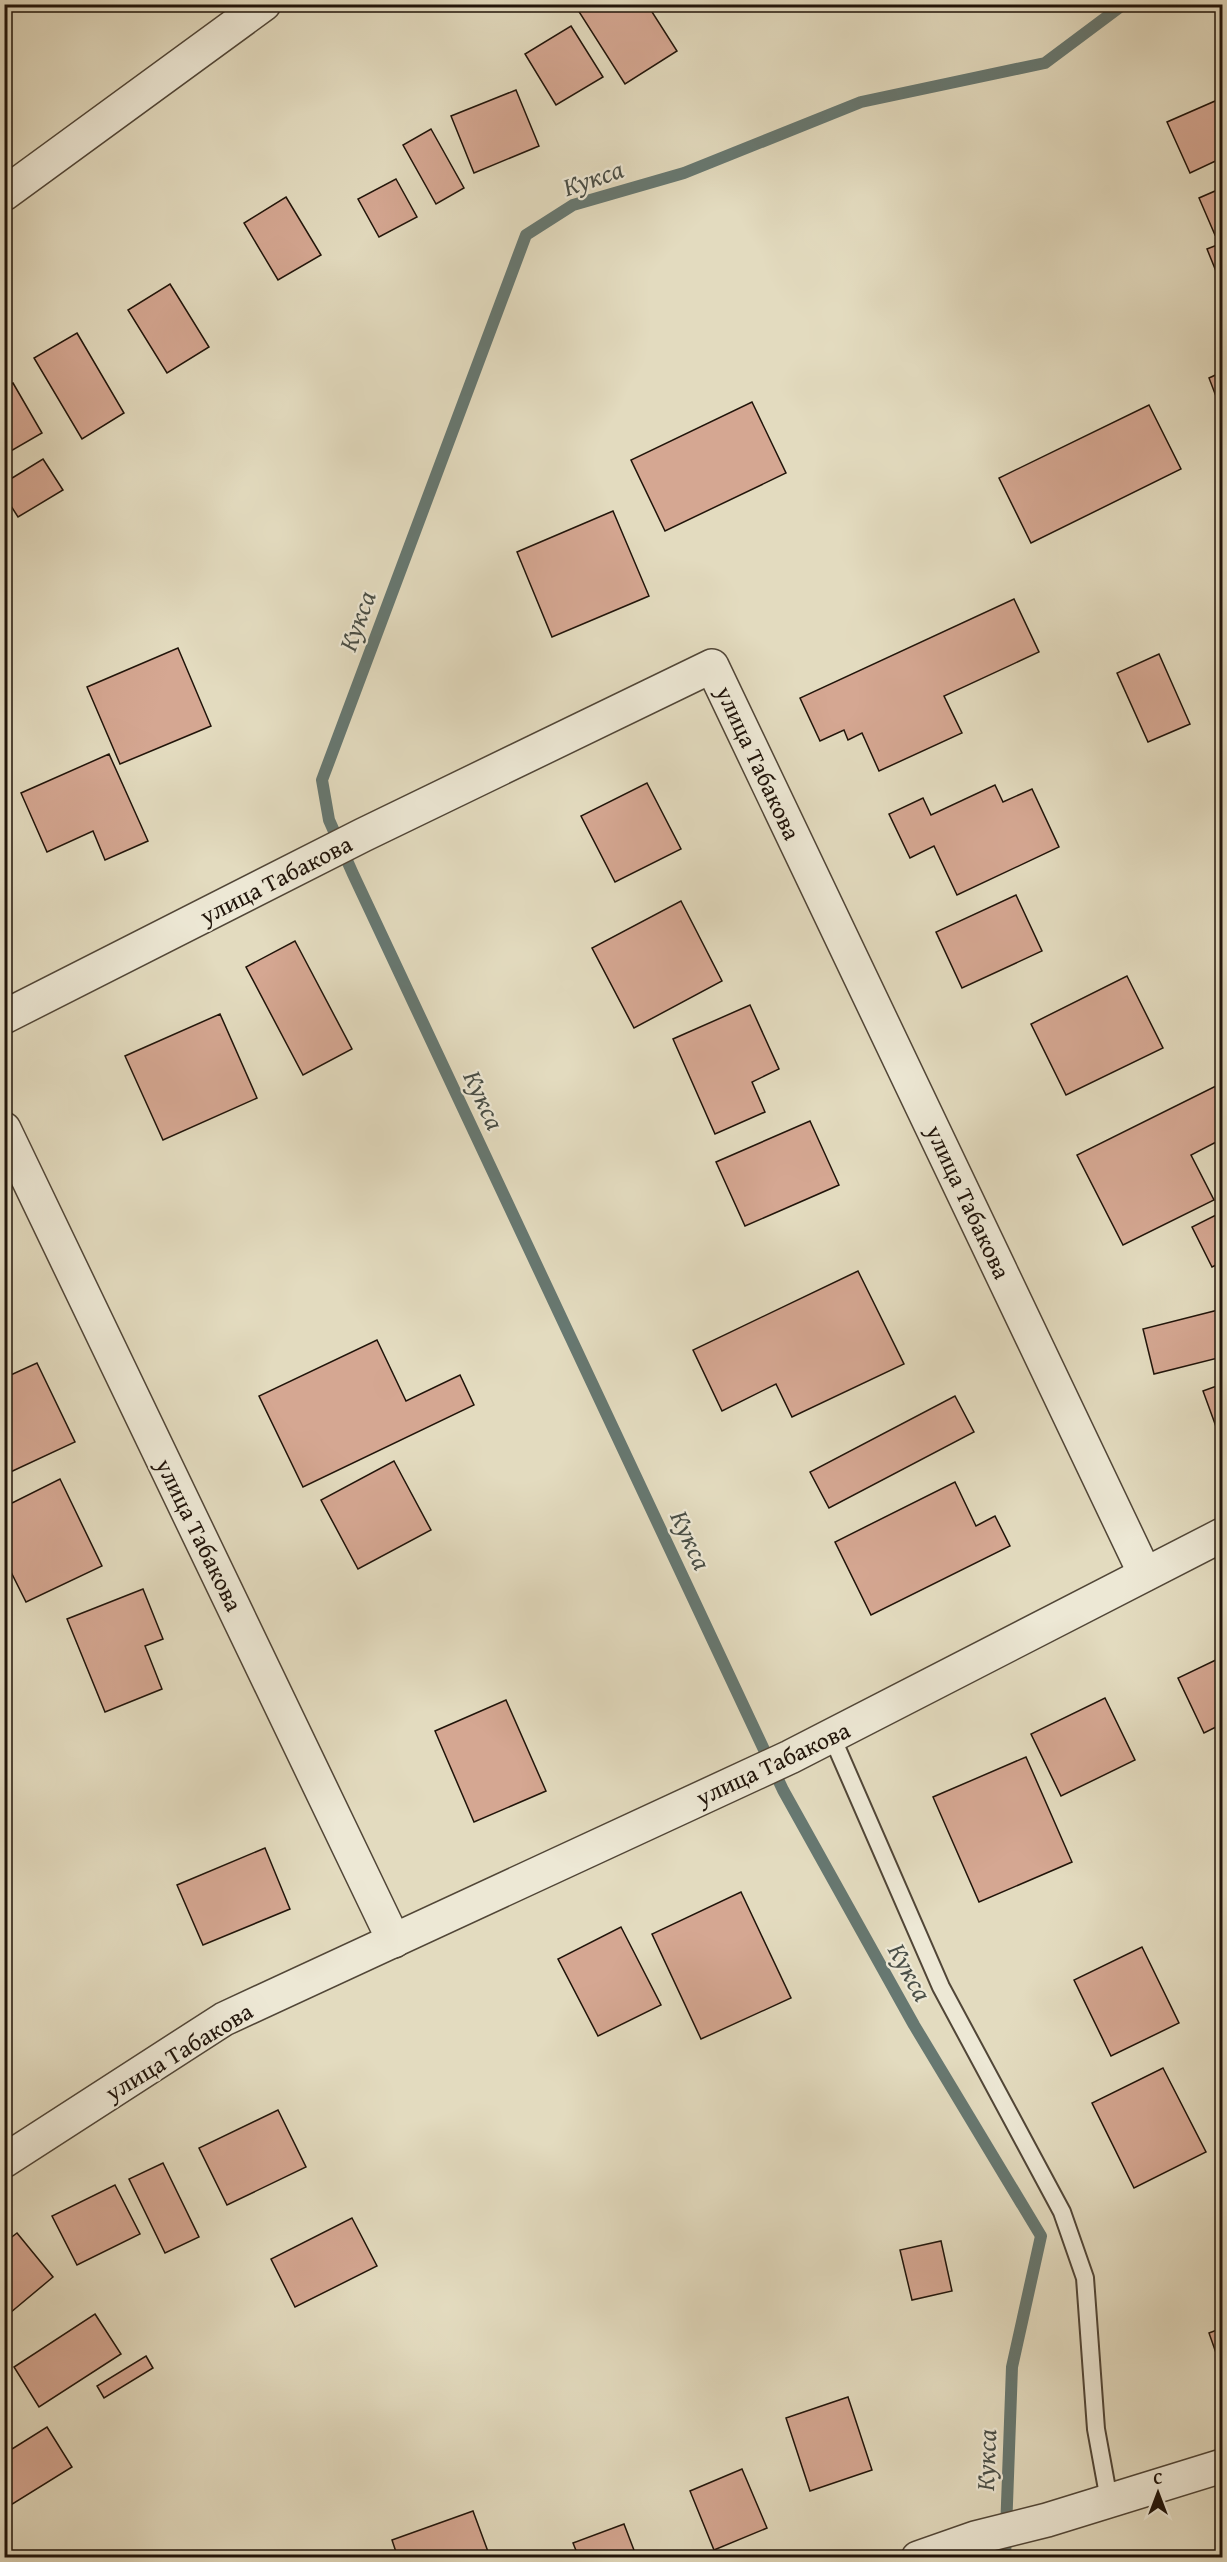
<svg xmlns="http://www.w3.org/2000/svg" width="1227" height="2562" font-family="'Gentium Book Plus',serif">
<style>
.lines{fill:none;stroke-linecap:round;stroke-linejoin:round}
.stream{stroke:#677871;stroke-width:12}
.building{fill:#d5a792;stroke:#20140a;stroke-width:1.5}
.service-casing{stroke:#514637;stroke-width:20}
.minor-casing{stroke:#514637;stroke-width:36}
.tertiary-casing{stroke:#514637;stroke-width:36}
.service{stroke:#ede8d5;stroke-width:16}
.minor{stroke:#ede8d5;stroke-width:33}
.tertiary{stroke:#ede8d5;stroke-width:33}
.labels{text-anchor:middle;stroke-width:4.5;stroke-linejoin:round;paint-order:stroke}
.street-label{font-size:24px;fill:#20140a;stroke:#ede8d5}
.water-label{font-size:26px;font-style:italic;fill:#494e46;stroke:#ede8d5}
</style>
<rect width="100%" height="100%" fill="#e3dbbf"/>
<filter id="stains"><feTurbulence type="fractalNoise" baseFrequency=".00333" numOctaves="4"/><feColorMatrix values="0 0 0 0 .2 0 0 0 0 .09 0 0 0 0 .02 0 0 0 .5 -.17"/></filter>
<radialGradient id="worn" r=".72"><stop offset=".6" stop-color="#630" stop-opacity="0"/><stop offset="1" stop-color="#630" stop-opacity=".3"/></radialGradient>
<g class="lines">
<!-- stream -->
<path class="stream" d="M1005,2558L1012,2367L1041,2236L914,2025L783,1790L353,874L329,820L322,780L526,235L573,205L684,173L861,102L1045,63L1124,4"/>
</g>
<!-- building -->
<g class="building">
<path d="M4,4H17L4,13Z"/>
<path d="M580,4H647L677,51L625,84L576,7Z"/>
<path d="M571,26L603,77L556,105L525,54Z"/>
<path d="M516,90L539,146L474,173L451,116Z"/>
<path d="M1222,98V158L1190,173L1167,122Z"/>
<path d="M431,129L464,188L436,204L403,145Z"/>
<path d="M396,179L417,217L379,237L358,199Z"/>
<path d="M1222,188V232L1215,235L1199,198Z"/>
<path d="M286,197L321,255L278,280L244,223Z"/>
<path d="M1222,243V286L1207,249Z"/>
<path d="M170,284L209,347L167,373L128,310Z"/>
<path d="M77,333L124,413L82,439L34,358Z"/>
<path d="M1222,372V412L1209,378Z"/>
<path d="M13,383L42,433L4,455V387Z"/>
<path d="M752,402L786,473L665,531L631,460Z"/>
<path d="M1149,405L1181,469L1031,543L999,478Z"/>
<path d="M43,459L63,490L18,517L4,495V483Z"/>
<path d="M613,511L649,596L552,637L517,552Z"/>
<path d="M1014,599L1039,652L944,696L962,733L879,771L862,733L848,740L844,730L820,741L800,698Z"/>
<path d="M178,648L211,726L120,764L87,687Z"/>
<path d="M1159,654L1190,724L1148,742L1117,673Z"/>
<path d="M109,754L148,841L105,860L93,831L47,852L21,793Z"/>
<path d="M647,783L681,849L615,882L581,816Z"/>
<path d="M995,785L1003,802L1032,789L1059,847L957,895L934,846L910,858L889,814L923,798L931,815Z"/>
<path d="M1016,895L1042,951L962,988L936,932Z"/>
<path d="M681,901L722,981L634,1028L592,948Z"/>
<path d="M295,941L352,1049L303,1075L246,967Z"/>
<path d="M1127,976L1163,1048L1066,1095L1031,1024Z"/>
<path d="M750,1005L779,1069L752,1082L765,1112L715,1134L673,1039Z"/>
<path d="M220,1014L257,1098L163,1140L125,1056Z"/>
<path d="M1222,1083V1139L1191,1155L1214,1200L1123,1245L1077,1155Z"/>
<path d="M810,1121L839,1185L745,1226L716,1162Z"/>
<path d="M1222,1212V1262L1212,1267L1192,1227Z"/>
<path d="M858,1271L904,1364L792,1417L776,1384L722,1411L693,1350Z"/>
<path d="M1222,1309V1357L1154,1374L1143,1329Z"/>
<path d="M377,1340L406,1401L460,1375L474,1405L303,1487L259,1396Z"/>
<path d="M37,1363L75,1442L4,1475V1378Z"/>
<path d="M1222,1384V1443L1203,1391Z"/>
<path d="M955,1396L974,1432L829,1508L810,1472Z"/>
<path d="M394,1461L431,1530L358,1569L321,1500Z"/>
<path d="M60,1479L102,1566L26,1602L4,1558V1507Z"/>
<path d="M955,1482L976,1526L995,1516L1010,1546L871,1615L835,1542Z"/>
<path d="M143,1589L163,1639L145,1646L162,1689L105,1712L67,1619Z"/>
<path d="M1222,1657V1724L1204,1733L1178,1678Z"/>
<path d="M1105,1698L1135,1760L1061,1796L1031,1734Z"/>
<path d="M506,1700L546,1791L474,1822L435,1731Z"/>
<path d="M1026,1757L1072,1862L979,1902L933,1797Z"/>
<path d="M265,1848L290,1909L203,1945L177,1885Z"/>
<path d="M741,1892L791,1998L701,2039L652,1934Z"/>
<path d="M621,1927L661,2005L598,2036L558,1959Z"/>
<path d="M1142,1947L1179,2023L1111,2056L1074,1980Z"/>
<path d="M1163,2068L1206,2152L1134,2188L1092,2103Z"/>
<path d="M278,2110L306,2167L227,2205L199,2148Z"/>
<path d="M163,2163L199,2237L165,2253L129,2179Z"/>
<path d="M115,2185L140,2234L77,2265L52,2216Z"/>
<path d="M352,2218L377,2266L295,2307L271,2259Z"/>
<path d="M17,2233L53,2277L4,2318V2243Z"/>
<path d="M941,2241L952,2291L912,2300L900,2250Z"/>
<path d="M95,2314L121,2354L39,2407L14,2367Z"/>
<path d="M1222,2328V2370L1209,2333Z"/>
<path d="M146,2356L153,2368L104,2398L97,2386Z"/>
<path d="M848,2397L872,2470L810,2491L786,2418Z"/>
<path d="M47,2427L72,2467L6,2508L4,2454Z"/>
<path d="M742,2469L767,2528L714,2550L690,2491Z"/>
<path d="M473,2511L490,2557L398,2558L392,2540Z"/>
<path d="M624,2524L637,2558H579L573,2543Z"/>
<path d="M548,2552L550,2558H535Z"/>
</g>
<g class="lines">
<!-- service casing -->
<g class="service-casing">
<path id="service" d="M832,1737L941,1987L1062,2212L1085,2278L1096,2429L1109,2500"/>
</g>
<!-- minor casing -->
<g class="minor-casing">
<g id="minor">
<path d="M4,194L264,4"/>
<path d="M4,1017L363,835L712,666L1145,1574"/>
<path d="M4,1129L394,1941"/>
<path d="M4,2161L224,2019L790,1757L1222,1535"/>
</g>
</g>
<!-- tertiary casing -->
<g class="tertiary-casing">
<path id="tertiary" d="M918,2558L975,2538L1047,2520L1222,2466"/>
</g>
<!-- service -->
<use href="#service" class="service"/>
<!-- minor -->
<use href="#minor" class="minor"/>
<!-- tertiary -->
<use href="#tertiary" class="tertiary"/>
</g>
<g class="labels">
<!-- street labels -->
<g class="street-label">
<text transform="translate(758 763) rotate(65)" y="8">улица Табакова</text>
<text transform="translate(276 880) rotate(-27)" y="8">улица Табакова</text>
<text transform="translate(968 1202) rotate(65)" y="8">улица Табакова</text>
<text transform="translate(199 1535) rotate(64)" y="8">улица Табакова</text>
<text transform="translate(773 1764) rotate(-25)" y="8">улица Табакова</text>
<text transform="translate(179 2052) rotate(-31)" y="8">улица Табакова</text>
</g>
<!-- water labels -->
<g class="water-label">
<text transform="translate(593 178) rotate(-19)" y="9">Кукса</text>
<text transform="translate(357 621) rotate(-70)" y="9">Кукса</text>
<text transform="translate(484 1100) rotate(65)" y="9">Кукса</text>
<text transform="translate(691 1540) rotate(65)" y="9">Кукса</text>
<text transform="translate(910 1972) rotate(61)" y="9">Кукса</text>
<text transform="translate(986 2460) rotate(-88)" y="9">Кукса</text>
</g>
</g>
<!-- margin -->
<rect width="1227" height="2562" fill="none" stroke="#e3dbbf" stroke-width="24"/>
<rect x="6" y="6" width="1215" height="2550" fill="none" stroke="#20140a" stroke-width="3"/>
<rect x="12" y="12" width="1203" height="2538" fill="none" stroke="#20140a" stroke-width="1.5"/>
<!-- north arrow -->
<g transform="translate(1158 2493)" stroke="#ede8d5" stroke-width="4.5" paint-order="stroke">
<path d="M0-4.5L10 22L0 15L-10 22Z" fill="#20140a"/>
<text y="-9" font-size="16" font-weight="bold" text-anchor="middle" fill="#20140a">С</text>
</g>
<rect width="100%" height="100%" filter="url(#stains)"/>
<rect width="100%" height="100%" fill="url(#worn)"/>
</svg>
